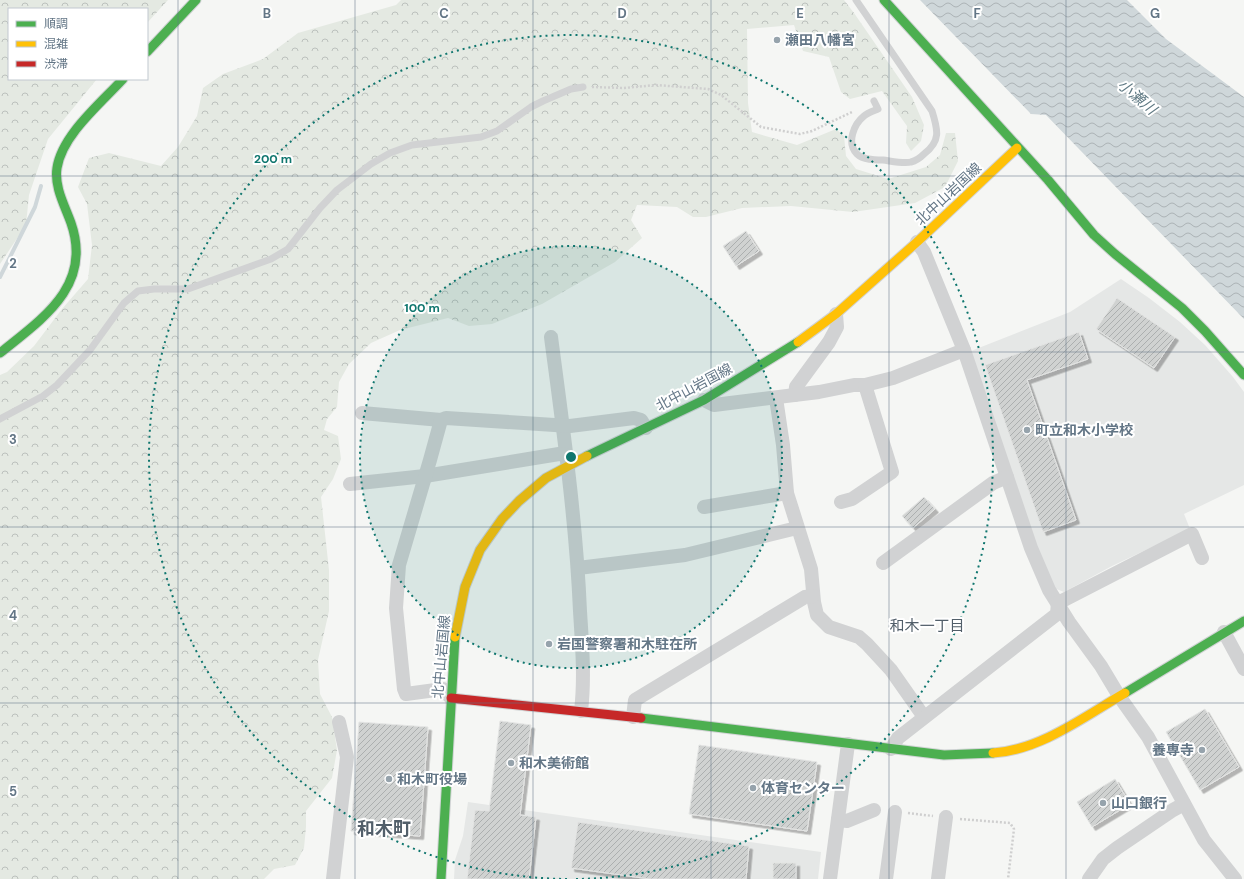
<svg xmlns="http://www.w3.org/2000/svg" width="1244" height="879" font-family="'DM Sans','Noto Sans JP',sans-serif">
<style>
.built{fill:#e5e7e6}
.forest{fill:url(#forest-crowns)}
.water{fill:url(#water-waves)}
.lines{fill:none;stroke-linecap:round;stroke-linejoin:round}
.stream{stroke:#cfd7da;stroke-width:4}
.building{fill:url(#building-hatch);stroke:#e4e5e4;filter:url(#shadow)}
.fast-casing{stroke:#d0d3d4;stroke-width:11}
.slow-casing{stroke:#d0d3d4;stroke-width:11}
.jam-casing{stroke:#d0d3d4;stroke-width:11}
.path{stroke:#cfcfcf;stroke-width:2.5;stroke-dasharray:2 2;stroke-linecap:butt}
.lane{stroke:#d1d2d3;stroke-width:7}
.street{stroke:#d1d2d3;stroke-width:14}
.fast{stroke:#4caf50;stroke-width:9}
.slow{stroke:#ffc107;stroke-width:9}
.jam{stroke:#c62828;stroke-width:9}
.grid{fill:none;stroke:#637686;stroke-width:1;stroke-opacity:0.55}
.ring{fill:none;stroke:#0f766e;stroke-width:2;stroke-dasharray:2 4}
.poi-dot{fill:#96a3ac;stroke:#fff;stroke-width:1.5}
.labels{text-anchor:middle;stroke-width:4;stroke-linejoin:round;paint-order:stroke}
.poi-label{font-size:14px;font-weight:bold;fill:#637686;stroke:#fff;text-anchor:start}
.street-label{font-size:14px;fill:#637686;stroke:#fff}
.water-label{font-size:15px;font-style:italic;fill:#5f7983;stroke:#fff}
.neighbourhood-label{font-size:15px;fill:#525f6a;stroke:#fff}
.district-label{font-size:18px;font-weight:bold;fill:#525f6a;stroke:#fff}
.grid-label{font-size:13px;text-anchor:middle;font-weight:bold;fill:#637686;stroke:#fff;stroke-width:4;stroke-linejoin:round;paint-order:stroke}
.centre{fill:#0f766e;stroke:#fff;stroke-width:2}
.ring-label{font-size:12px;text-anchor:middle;font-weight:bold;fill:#0f766e;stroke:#fff;stroke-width:4;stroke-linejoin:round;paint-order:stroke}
</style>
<defs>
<pattern id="forest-crowns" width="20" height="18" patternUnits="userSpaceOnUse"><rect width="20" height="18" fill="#e4e9e2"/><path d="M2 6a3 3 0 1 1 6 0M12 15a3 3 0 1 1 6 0" fill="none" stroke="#bcc1bd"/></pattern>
<pattern id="water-waves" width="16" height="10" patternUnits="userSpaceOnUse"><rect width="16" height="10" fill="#cfd7da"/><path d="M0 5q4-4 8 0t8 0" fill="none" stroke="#acb3b6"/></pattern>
<pattern id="building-hatch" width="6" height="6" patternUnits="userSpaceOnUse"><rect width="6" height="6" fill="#d0d2d1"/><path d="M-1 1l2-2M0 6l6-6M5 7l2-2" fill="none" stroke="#acafaf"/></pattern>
<filter id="shadow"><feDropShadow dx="3.5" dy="3.5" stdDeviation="0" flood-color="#0004"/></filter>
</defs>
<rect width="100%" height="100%" fill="#f5f6f4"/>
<!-- built -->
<g class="built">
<path d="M1121,279L1149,298L1180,322L1205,345L1233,377L1244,392V485L1184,514L1190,529L1112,566L1064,592L1054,588L1032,536L971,351L1070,312Z"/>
<path d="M468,802L821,852L818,879H454L455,860L463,836Z"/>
</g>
<!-- forest -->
<g class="forest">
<path d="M0,0H168L147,23V9H9V79H97L48,139L29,195L26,225L0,264Z"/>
<path d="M401,0H844L854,13L912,97L924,125L921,141L911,151L906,143L907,126L882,91L850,99L841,92L829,57L803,51L794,25L747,29L748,103L752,132L797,145L836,129L844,136L846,156L856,169L888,179L926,167L940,155L946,133H955L958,161L945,187L915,203L853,212L791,206L742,208L706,217H693L677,207L637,205L631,220L642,238L615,262L542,304L492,324L469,326L448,318L400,330L371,343L349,364L339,382L337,407L327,419L324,430L338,436L341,459L333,479L321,497L329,570V611L318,660L320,694L332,717L337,750L332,778L306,811V827L304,848L295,865L274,869L264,879H0V375L7,372L34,346L62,309L88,279L92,245L87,204L78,187L89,158L109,153L161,166L178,147L197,116L203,88L223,74L263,59L298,33L396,5Z"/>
</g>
<!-- water -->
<path class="water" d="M920,0H1127L1166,39L1244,97V319L1046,115L1031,114Z"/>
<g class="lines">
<!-- stream -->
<path class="stream" d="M0,277L35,207L41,186"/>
</g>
<!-- building -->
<g class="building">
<path d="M746,231L759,251L736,266L723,246Z"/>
<path d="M1117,298L1175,337L1154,368L1096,329Z"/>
<path d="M1079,332L1088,359L1027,380L1076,520L1043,532L985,365Z"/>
<path d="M924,497L935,509L913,528L902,516Z"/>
<path d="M1205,709L1239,767L1200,790L1166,732Z"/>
<path d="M500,721L531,725L520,815L536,817L529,879H467L475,810L489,811Z"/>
<path d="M359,722L428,727L420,836L351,831Z"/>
<path d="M699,745L817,762L807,831L689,814Z"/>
<path d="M1115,779L1130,804L1092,827L1077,802Z"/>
<path d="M578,822L749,846L746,879H650L571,868Z"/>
<rect x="773" y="863" width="23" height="16"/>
</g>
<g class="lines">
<!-- fast casing -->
<g class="fast-casing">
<g id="fast">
<path d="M884,0L1048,180L1094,235L1115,254L1182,308L1205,331L1244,375"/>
<path d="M147,52L196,0"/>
<path d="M0,353C42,319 93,286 71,223C65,206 54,187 57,168C62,135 101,103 123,79"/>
<path d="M587,456L704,400L798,342"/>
<path d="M1125,693L1244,621"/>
<path d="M641,718L944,755L993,753"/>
<path d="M441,879L455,637"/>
</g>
</g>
<!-- slow casing -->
<g class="slow-casing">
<g id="slow">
<path d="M798,342L836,314L917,242L1017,148"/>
<path d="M455,637L465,587L480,550L502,519L519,501L546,478L587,456"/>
<path d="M993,753C1041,750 1085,716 1125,693"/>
</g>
</g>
<!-- jam casing -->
<g class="jam-casing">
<path id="jam" d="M451,698L641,718"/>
</g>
<!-- path -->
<g class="path">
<path d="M592,87L624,88L656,85L708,89L721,95L761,127L800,134L812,131L852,112"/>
<path d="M908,813L933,816"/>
<path d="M960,819L1010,823L1014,829L1008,879"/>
</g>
<!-- lane -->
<g class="lane">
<path d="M856,0L932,111C938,130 941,141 924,154C921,157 915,161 911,162C904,164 891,161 883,160C875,160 863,160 857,154C846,143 854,124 864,116C867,113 873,111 878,109L874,101"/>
<path d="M0,419L43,396L57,385L90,350L124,303L138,291L154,289H188L271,259L288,249L320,208L337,190L371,164L390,153L412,145L481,137L497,131L531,107L543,101L571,89L583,87"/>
</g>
<!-- street -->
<g class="street">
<path d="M917,242L924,252L964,350L1031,548L1049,590L1069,622L1101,666L1119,696L1148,737L1204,840L1235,879"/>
<path d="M551,337C563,428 576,519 580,611C582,644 585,678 581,711"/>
<path d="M795,395L796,387L829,342L837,327L836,314"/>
<path d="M776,398L783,445L787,493L811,569L814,602L817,615L829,627L859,637L867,644L891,670L924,717"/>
<path d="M704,400L714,405L819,392L854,385H865L893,378L964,350"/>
<path d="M362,413L441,420"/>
<path d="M350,484L425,476L559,454L566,455"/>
<path d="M841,502L852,499L892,472L865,385"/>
<path d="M704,507L787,493"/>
<path d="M883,563L993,483L1007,477"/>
<path d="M578,568L685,555L797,528"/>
<path d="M1224,632L1244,669"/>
<path d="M451,698L443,689L406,694L404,689L396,608L399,565L430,460L441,420L446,418L570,426L634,418L641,420L646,428"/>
<path d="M633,717L635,700L805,597L813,596"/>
<path d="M891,749L898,738L1057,614L1058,603L1192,534L1202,558"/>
<path d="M838,820L847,821L874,810"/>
<path d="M333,879L347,757L339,722"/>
<path d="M830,879L848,744"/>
<path d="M886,879L895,812"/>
<path d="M938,879L946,817"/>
<path d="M1089,879L1103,859L1117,848L1173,810L1184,804"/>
</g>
<!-- fast -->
<use href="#fast" class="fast"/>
<!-- slow -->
<use href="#slow" class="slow"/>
<!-- jam -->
<use href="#jam" class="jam"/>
</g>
<!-- grid -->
<path class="grid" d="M178,0V879M355,0V879M533,0V879M711,0V879M889,0V879M1066,0V879M0,176H1244M0,352H1244M0,527H1244M0,703H1244"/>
<!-- distance rings -->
<circle cx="571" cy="457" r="211" fill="#0f766e" fill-opacity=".12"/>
<g class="ring">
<circle cx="571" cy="457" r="211"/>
<path d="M567 879A422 422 0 1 1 575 879"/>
</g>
<!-- markers -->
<g class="poi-dot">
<circle cx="777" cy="40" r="4"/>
<circle cx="1027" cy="430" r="4"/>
<circle cx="549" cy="644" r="4"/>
<circle cx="1202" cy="750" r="4"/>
<circle cx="511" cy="763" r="4"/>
<circle cx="389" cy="779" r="4"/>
<circle cx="753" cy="788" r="4"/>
<circle cx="1103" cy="803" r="4"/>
</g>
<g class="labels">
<!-- poi labels -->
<g class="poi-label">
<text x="785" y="45">瀬田八幡宮</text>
<text x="1035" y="435">町立和木小学校</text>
<text x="557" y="649">岩国警察署和木駐在所</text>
<text x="1194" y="755" text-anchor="end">養専寺</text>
<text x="519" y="768">和木美術館</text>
<text x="397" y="784">和木町役場</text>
<text x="761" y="793">体育センター</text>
<text x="1111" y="808">山口銀行</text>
</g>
<!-- street labels -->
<g class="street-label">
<text transform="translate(948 194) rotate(-43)" y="5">北中山岩国線</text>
<text transform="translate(694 387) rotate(-28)" y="5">北中山岩国線</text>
<text transform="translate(441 657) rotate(-85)" y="5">北中山岩国線</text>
</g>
<!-- water labels -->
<g class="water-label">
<text transform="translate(1137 97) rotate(40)" y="5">小瀬川</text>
</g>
<!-- neighbourhood labels -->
<g class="neighbourhood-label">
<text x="927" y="631">和木一丁目</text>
</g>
<!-- district labels -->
<g class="district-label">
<text x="384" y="835">和木町</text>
</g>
</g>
<g class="grid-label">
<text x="267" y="18">B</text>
<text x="444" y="18">C</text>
<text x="622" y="18">D</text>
<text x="800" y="18">E</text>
<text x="977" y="18">F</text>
<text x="1155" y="18">G</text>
<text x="13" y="268">2</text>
<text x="13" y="444">3</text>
<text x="13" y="620">4</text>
<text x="13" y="796">5</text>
</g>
<circle cx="571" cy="457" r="6" class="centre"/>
<g class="ring-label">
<text x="273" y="163">200 m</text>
<text x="422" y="312">100 m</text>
</g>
<!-- legend -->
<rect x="8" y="8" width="140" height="72" fill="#ffffff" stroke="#c1c8cf"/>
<rect x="16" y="21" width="20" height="6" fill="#4caf50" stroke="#c1c8cf"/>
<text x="44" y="28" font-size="12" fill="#637686">順調</text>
<rect x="16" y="41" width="20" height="6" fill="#ffc107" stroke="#c1c8cf"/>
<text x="44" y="48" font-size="12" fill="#637686">混雑</text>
<rect x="16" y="61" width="20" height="6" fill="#c62828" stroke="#c1c8cf"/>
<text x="44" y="68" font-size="12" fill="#637686">渋滞</text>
</svg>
